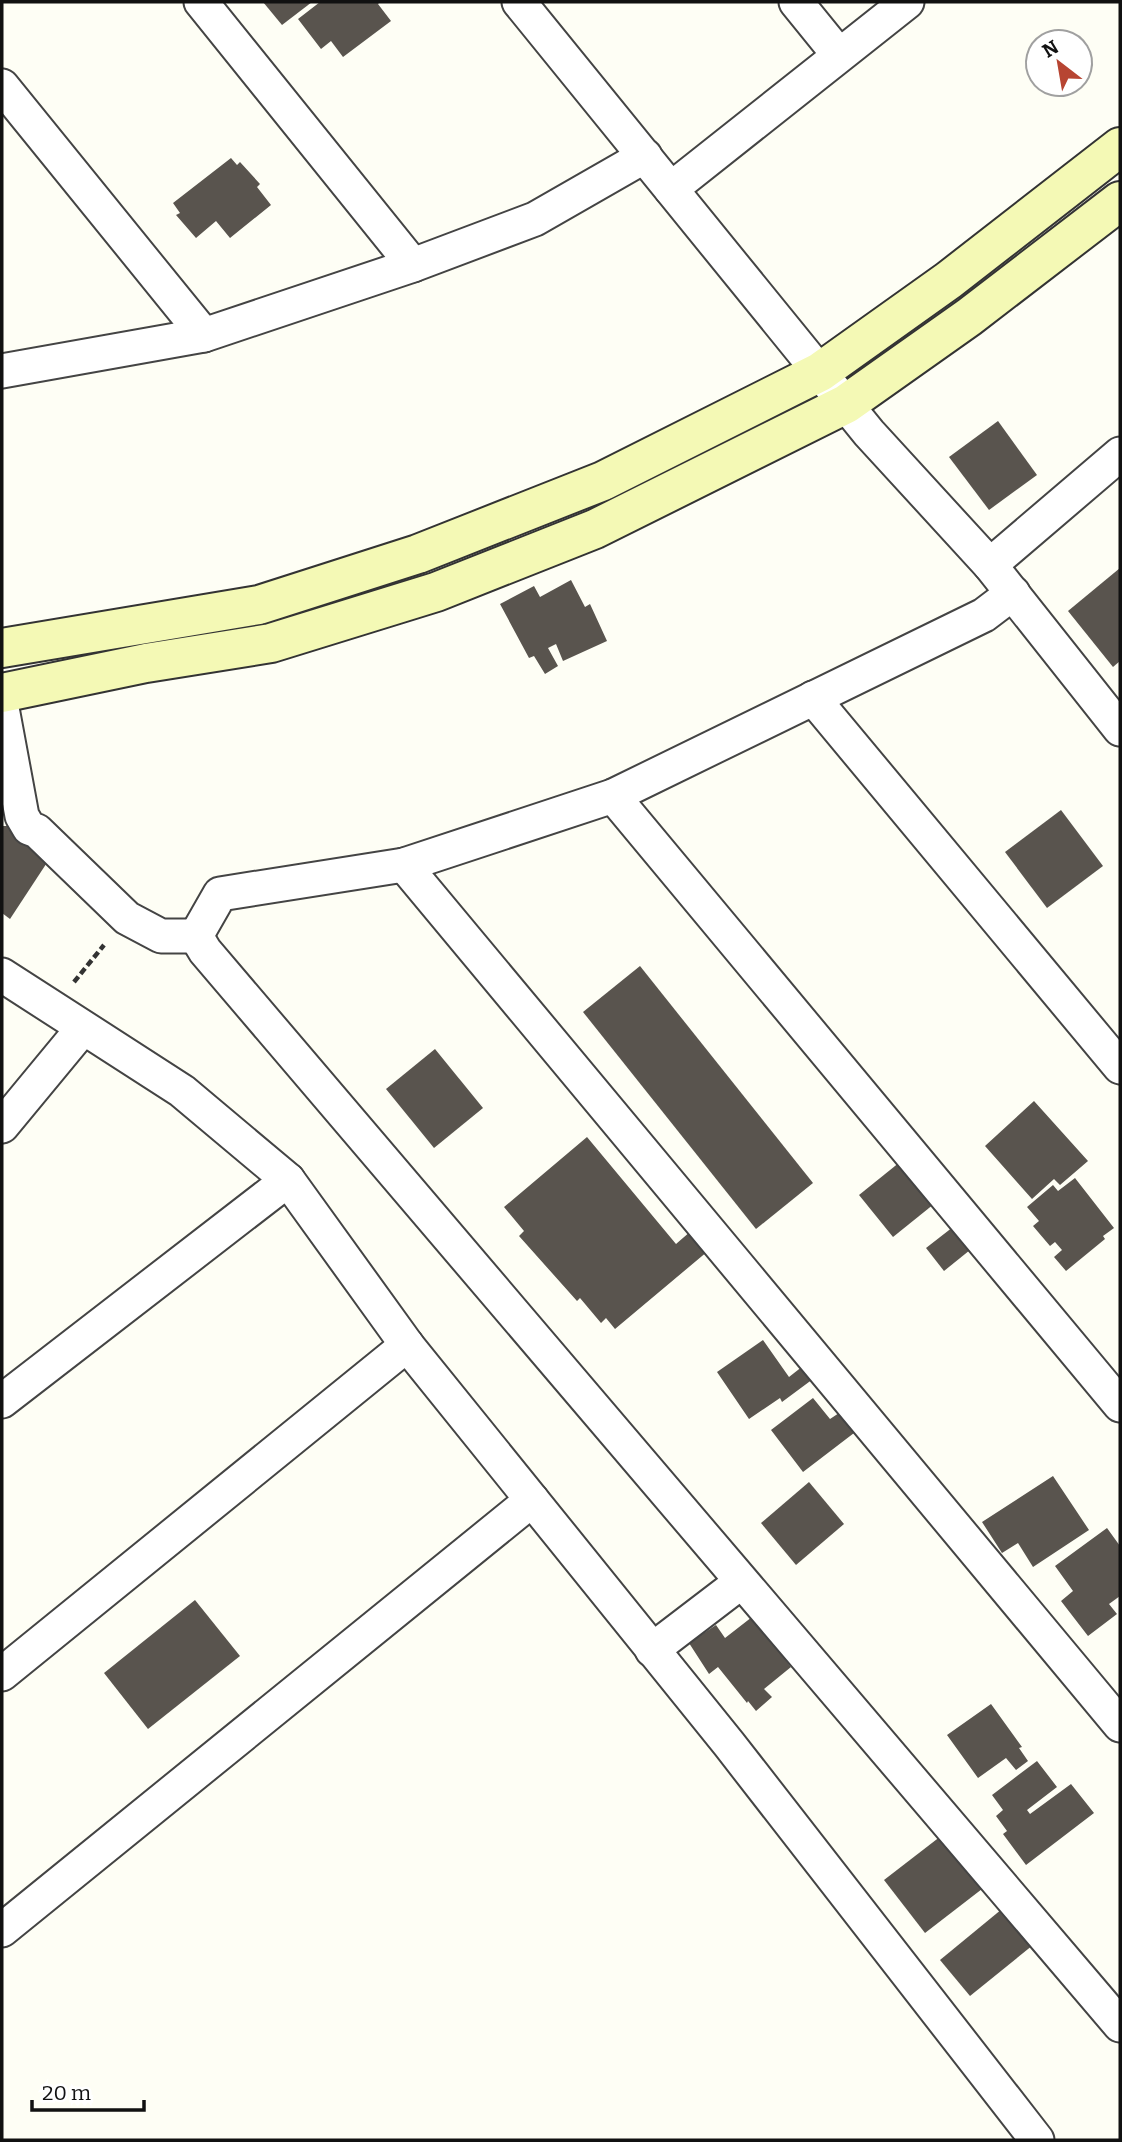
<svg xmlns="http://www.w3.org/2000/svg" width="1122" height="2142" font-family="Bitter,serif">
<style>
.building{fill:#59544e}
.lines{fill:none;stroke-linecap:round;stroke-linejoin:round}
.street-casing{stroke:#444;stroke-width:37}
.secondary-casing{stroke:#333;stroke-width:42}
.path{stroke:#333;stroke-width:4.5;stroke-dasharray:7 3.5;stroke-linecap:butt}
.street{stroke:#fff;stroke-width:33}
.secondary{stroke:#f4f9b5;stroke-width:38}
</style>
<rect width="100%" height="100%" fill="#fefef5"/>
<!-- building -->
<g class="building">
<path d="M263,2H312L282,25Z"/>
<path d="M320,2H380L378,4L391,21L343,57L331,41L321,49L298,19Z"/>
<path d="M231,158L237,165L240,162L260,184L257,187L271,205L230,238L216,221L196,238L176,215L180,213L173,203Z"/>
<path d="M998,421L1037,475L989,510L949,457Z"/>
<path d="M1120,568V661L1113,667L1068,611Z"/>
<path d="M571,580L585,607L590,604L607,641L563,661L556,644L548,648L558,666L545,674L534,656L529,658L500,604L534,586L540,597Z"/>
<path d="M1061,810L1103,866L1047,908L1005,852Z"/>
<path d="M2,826H7L52,855L10,919L2,913Z"/>
<path d="M640,966L813,1183L756,1229L583,1012Z"/>
<path d="M435,1049L483,1108L434,1148L386,1089Z"/>
<path d="M1034,1101L1088,1161L1060,1185L1054,1179L1032,1199L985,1146Z"/>
<path d="M587,1137L676,1244L691,1231L708,1251L615,1329L606,1318L601,1323L580,1298L577,1301L519,1236L524,1231L504,1207Z"/>
<path d="M900,1162L934,1204L893,1237L859,1195Z"/>
<path d="M1075,1178L1114,1228L1103,1236L1105,1239L1066,1271L1054,1257L1062,1250L1055,1242L1050,1246L1033,1226L1039,1221L1027,1207L1053,1185L1058,1191Z"/>
<path d="M953,1227L970,1250L944,1271L926,1248Z"/>
<path d="M763,1340L789,1377L803,1366L813,1379L782,1402L780,1398L749,1419L717,1372Z"/>
<path d="M813,1398L830,1419L839,1413L854,1433L803,1472L771,1430Z"/>
<path d="M1053,1476L1089,1530L1033,1567L1018,1543L1002,1553L982,1522Z"/>
<path d="M809,1482L844,1524L796,1565L761,1523Z"/>
<path d="M1107,1528L1120,1546V1596L1109,1604L1117,1614L1088,1636L1061,1601L1073,1591L1055,1566Z"/>
<path d="M195,1600L240,1656L148,1729L104,1673Z"/>
<path d="M752,1617L791,1667L764,1689L772,1697L756,1711L748,1701L747,1703L718,1667L709,1674L689,1643L716,1625L725,1638Z"/>
<path d="M991,1704L1022,1747L1019,1748L1028,1761L1016,1770L1006,1758L978,1778L947,1735Z"/>
<path d="M1037,1761L1057,1787L1027,1810L1030,1814L1071,1784L1094,1813L1026,1865L1003,1834L1007,1831L996,1816L1003,1810L992,1795Z"/>
<path d="M941,1836L967,1855L982,1889L925,1933L884,1880Z"/>
<path d="M1002,1909L1033,1945L970,1996L940,1960Z"/>
</g>
<g class="lines">
<!-- street casing -->
<g class="street-casing">
<g id="street">
<path d="M201,2L413,265"/>
<path d="M519,2L869,433L990,565L1120,729"/>
<path d="M796,2L839,55"/>
<path d="M2,86L204,335"/>
<path d="M671,189L907,2"/>
<path d="M2,371L204,335L413,265L535,219L645,156"/>
<path d="M990,565L1120,454"/>
<path d="M813,698L1120,1067"/>
<path d="M2,708L22,816L29,828L37,831L127,918L161,936H196"/>
<path d="M613,796L1120,1405"/>
<path d="M404,865L1120,1725"/>
<path d="M196,936L205,951L1120,2025"/>
<path d="M196,936L220,894L404,865L613,796L984,615L1013,593"/>
<path d="M2,975L182,1091L288,1180L407,1345L729,1744L1037,2140"/>
<path d="M2,1126L83,1028"/>
<path d="M2,1401L288,1180"/>
<path d="M652,1650L741,1582"/>
<path d="M2,1674L407,1345"/>
<path d="M2,1930L532,1500"/>
</g>
</g>
<!-- secondary casing -->
<g class="secondary-casing">
<g id="secondary">
<path d="M2,648L259,605L418,554L603,481L820,372L949,280L1120,147"/>
<path d="M2,693L146,663L271,643L436,592L595,529L846,404L969,317L1120,201"/>
</g>
</g>
<!-- path -->
<path class="path" d="M74,982L104,945"/>
<!-- street -->
<use href="#street" class="street"/>
<!-- secondary -->
<use href="#secondary" class="secondary"/>
</g>
<!-- border -->
<rect width="1122" height="2142" fill="none" stroke="#111111" stroke-width="7"/>
<!-- north arrow -->
<g transform="translate(1059 63) rotate(329)"><circle r="33" fill="#ffffff" stroke="#a0a0a0" stroke-width="2"/>
<path d="M0-5L12 26L0 18L-12 26Z" fill="#b74532"/>
<text y="-10" font-size="19" font-weight="bold" text-anchor="middle" fill="#111111">N</text>
</g>
<!-- scale -->
<path d="M32 2100v10h112v-10" fill="none" stroke="#111111" stroke-width="3.5"/>
<text x="42" y="2100" font-size="21" fill="#111111" stroke="#ffffff" stroke-width="5" paint-order="stroke">20 m</text>
</svg>
